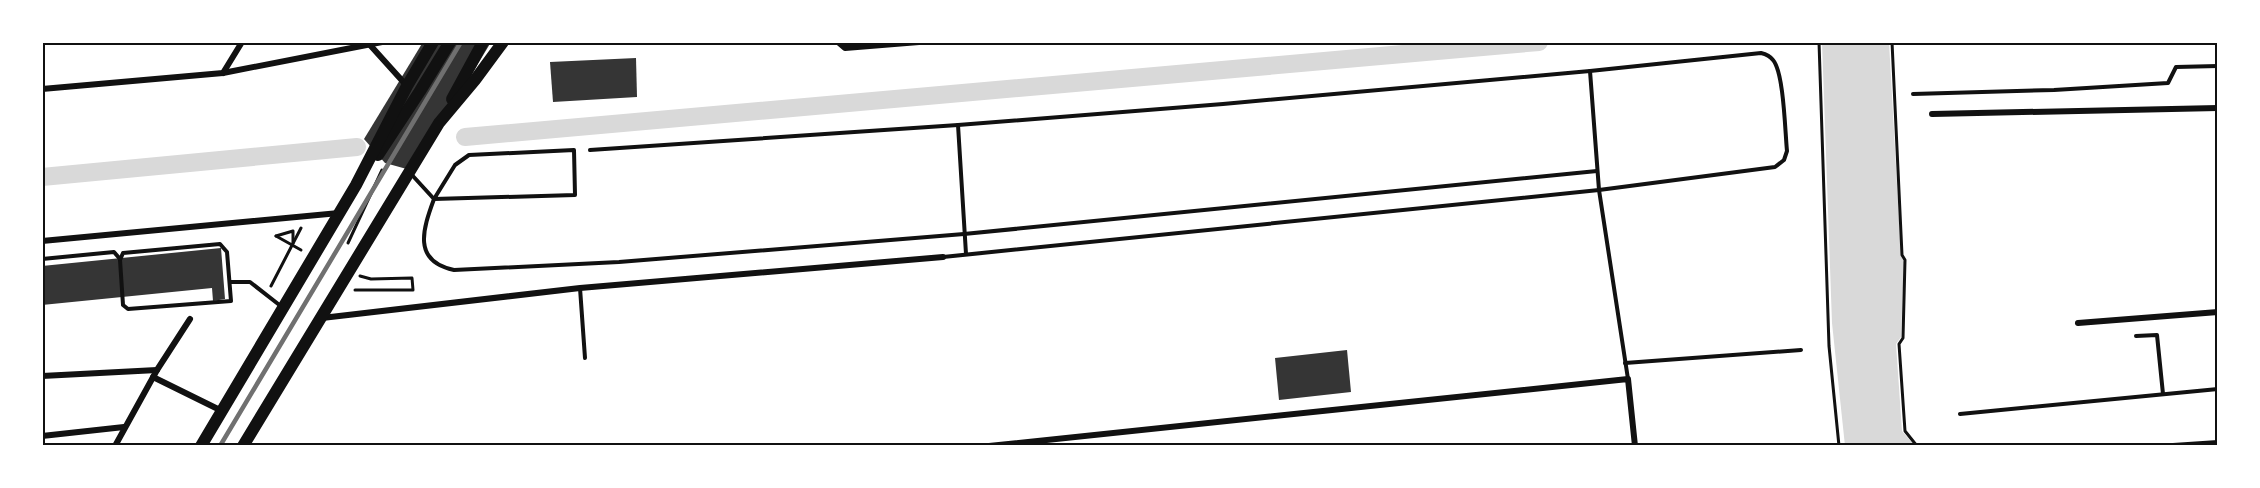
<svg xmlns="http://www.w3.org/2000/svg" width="2260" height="488" font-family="Georgia,serif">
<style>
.water{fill:#d9d9d9}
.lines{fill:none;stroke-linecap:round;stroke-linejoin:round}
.canal{stroke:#d9d9d9;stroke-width:18}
.building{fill:#353535}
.path{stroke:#111;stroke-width:3}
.service{stroke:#111;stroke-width:4}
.minor{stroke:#111;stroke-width:6}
.primary{stroke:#111;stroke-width:12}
.rail{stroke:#707070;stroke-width:4.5}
.neatline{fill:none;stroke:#111;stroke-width:2}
</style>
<rect width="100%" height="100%" fill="#fff"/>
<!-- water -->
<path class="water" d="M1822,42H1889L1901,256L1904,262L1901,337L1896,344L1902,431L1915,446H1845L1832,323Z"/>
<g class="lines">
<!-- canal -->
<g class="canal">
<path d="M465,137L1539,42"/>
<path d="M42,177L357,147"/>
</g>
</g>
<!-- building -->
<g class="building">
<path d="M423,42H491L414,171L385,163L364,139Z"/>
<path d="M636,58L637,97L553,102L550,62Z"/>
<path d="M221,248L225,299L213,301L212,288L42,305V266Z"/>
<path d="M1347,350L1351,392L1279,400L1275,358Z"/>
</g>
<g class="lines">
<!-- path -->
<g class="path">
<path d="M1819,42L1829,346L1839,446"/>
<path d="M1892,42L1902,255L1905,260L1903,338L1899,344L1905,431L1917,446"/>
<path d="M276,236L301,250"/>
<path d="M276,236L293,231V243"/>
<path d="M348,243L382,170"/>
<path d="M271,286L301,228"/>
<path d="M355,290H413L412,278L371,279L360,276"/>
</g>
<!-- service -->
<g class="service">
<path d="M1913,94L2054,90L2168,83L2176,67L2218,66"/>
<path d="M958,125L966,254"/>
<path d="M574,150L575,195L434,199L455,165L469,155Z"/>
<path d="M590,150L958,125L1223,104L1590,71L1599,190L1628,379"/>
<path d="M412,175L434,199C423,229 412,261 454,270L619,262L964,234L1597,171"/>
<path d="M220,244L227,252L231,301L128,309L123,305L120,260L123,253Z"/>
<path d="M943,257L1599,190L1775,167L1784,160L1787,151C1785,132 1784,73 1773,60C1770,56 1765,54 1761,53L1590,71"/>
<path d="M42,259L114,252L120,259"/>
<path d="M230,282H250L282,307"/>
<path d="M580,288L585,358"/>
<path d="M2136,336L2157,335L2163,394"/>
<path d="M1625,363L1801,350"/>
<path d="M1960,414L2218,389"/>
</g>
<!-- minor -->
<g class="minor">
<path d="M838,42L845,48L919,42"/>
<path d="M370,45L407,86"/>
<path d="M223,73L242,42"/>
<path d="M42,89L223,73L382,42"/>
<path d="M1932,114L2218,108"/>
<path d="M42,241L339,213"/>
<path d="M322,318L580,288L943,257"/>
<path d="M2078,323L2218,312"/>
<path d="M42,376L157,370"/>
<path d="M153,377L222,411"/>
<path d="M42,436L124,427"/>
<path d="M115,446L157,370L190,319"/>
<path d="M989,446L1628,379L1635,446"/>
<path d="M2173,446L2218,443"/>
</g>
<!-- primary -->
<g class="primary">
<path d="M452,99L483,42"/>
<path d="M378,155L420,91L450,42"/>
<path d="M201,446L356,185L407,86L433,42"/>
<path d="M243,446L439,123L475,80L503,42"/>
</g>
<!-- rail -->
<path class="rail" d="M220,446L461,42"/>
</g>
<!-- border -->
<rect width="2260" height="488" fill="none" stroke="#ffffff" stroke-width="87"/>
<rect x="44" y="44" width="2172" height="400" class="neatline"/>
</svg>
